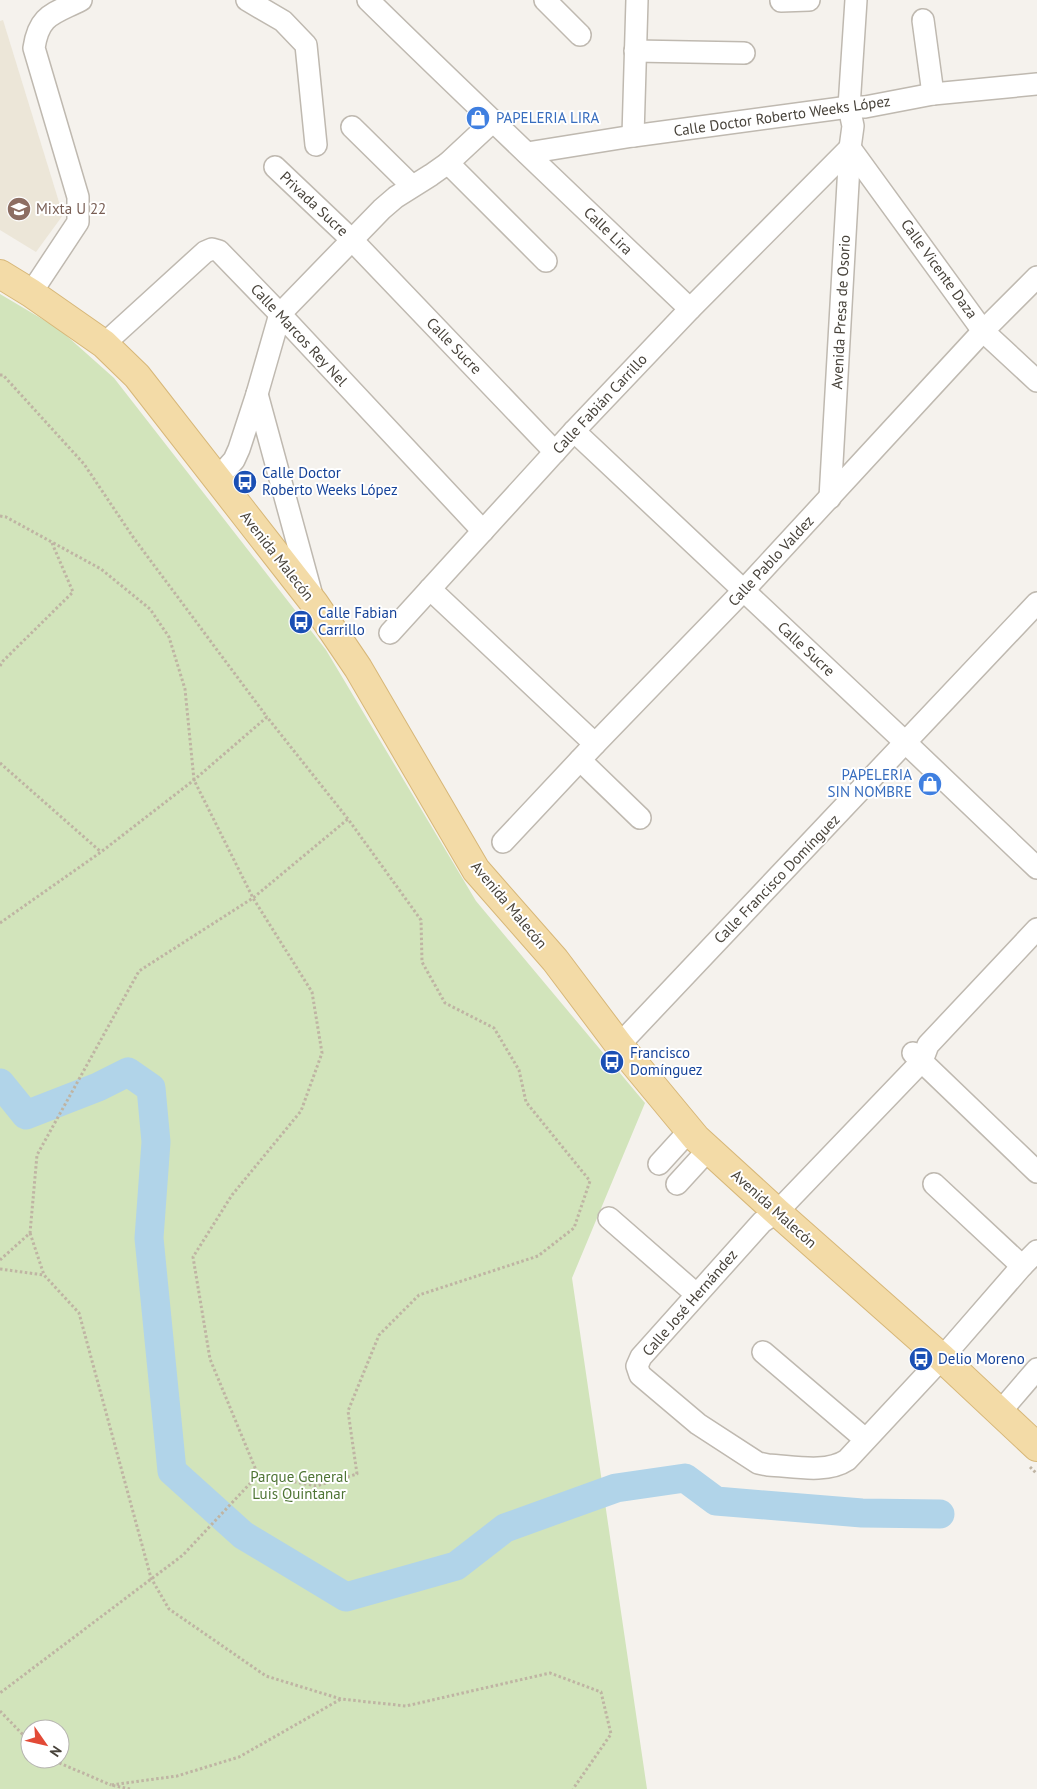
<svg xmlns="http://www.w3.org/2000/svg" width="1037" height="1789" font-family="'PT Sans',sans-serif">
<style>
.education{fill:#ece6d8}
.green{fill:#d2e4bb;fill-rule:evenodd}
.lines{fill:none;stroke-linecap:round;stroke-linejoin:round}
.river{stroke:#b1d4e9;stroke-width:29}
.minor-casing{stroke:#bfb9b0;stroke-width:24}
.major-casing{stroke:#d7b778;stroke-width:30}
.path{stroke:#bfb4a3;stroke-width:3;stroke-dasharray:2.5 2.5;stroke-linecap:butt}
.minor{stroke:#fff;stroke-width:21}
.major{stroke:#f3dba7;stroke-width:28}
.labels{text-anchor:middle;stroke-width:4;stroke-linejoin:round;paint-order:stroke}
.street-label{font-size:15px;fill:#48433b;stroke:#fff}
.shop-label{font-size:15px;fill:#366cbe;stroke:#fff;text-anchor:start}
.education-label{font-size:15px;fill:#785e54;stroke:#fff;text-anchor:start}
.transit-label{font-size:15px;fill:#164399;stroke:#fff;text-anchor:start}
.park-label{font-size:15px;fill:#4e7434;stroke:#fff}
</style>
<rect width="100%" height="100%" fill="#f5f2ed"/>
<!-- education -->
<path class="education" d="M3,20L63,215L36,252L0,230V21Z"/>
<!-- green -->
<path class="green" d="M0,294L59,329L114,378L326,650L476,901L645,1103L572,1278L647,1789H0ZM30,1729H60V1759H30Z"/>
<g class="lines">
<!-- river -->
<path class="river" d="M0,1083L26,1115L98,1087L128,1072L151,1088L156,1142L149,1238L172,1471L243,1535L346,1597L456,1566L505,1528L616,1488L685,1478L716,1501L862,1513L940,1514"/>
<!-- minor casing -->
<g class="minor-casing">
<g id="minor">
<path d="M247,0L283,21L306,45L316,145"/>
<path d="M368,0C474,104 582,206 690,309"/>
<path d="M545,0L580,35"/>
<path d="M781,1L809,0"/>
<path d="M923,20L933,94"/>
<path d="M635,51L744,53"/>
<path d="M352,127L412,186"/>
<path d="M633,136L637,0"/>
<path d="M527,153L633,136L849,107H865L933,94L1037,84"/>
<path d="M448,163L546,261"/>
<path d="M275,167L353,241L555,452"/>
<path d="M31,293L78,222V197L34,48C39,14 54,14 81,0"/>
<path d="M104,344L205,252L212,249L219,251L280,314L483,531"/>
<path d="M257,394L312,596"/>
<path d="M574,431L906,743L1037,868"/>
<path d="M218,478L234,460L239,449L257,394L280,314L382,209L396,197L431,175L448,163L492,122"/>
<path d="M830,498L850,148L853,126L849,107L856,0"/>
<path d="M430,589L595,744"/>
<path d="M390,633L574,431L690,309L850,148L983,331L1037,381"/>
<path d="M580,760L640,818"/>
<path d="M503,842L595,744L744,590L983,331L1037,277"/>
<path d="M1037,929L928,1045L922,1061L777,1212L762,1222L641,1357L637,1366L640,1375L698,1424L758,1463L768,1465C792,1466 826,1474 847,1460L942,1358L1022,1266L1037,1251"/>
<path d="M619,1045L1037,603"/>
<path d="M913,1053L1037,1172"/>
<path d="M659,1164L690,1130"/>
<path d="M677,1184L709,1149"/>
<path d="M934,1184L1022,1266"/>
<path d="M609,1218L696,1294"/>
<path d="M763,1352L865,1439"/>
<path d="M1000,1412L1037,1369"/>
</g>
</g>
<!-- major casing -->
<g class="major-casing">
<path id="major" d="M0,274L31,293L104,344L137,376L314,603L358,668L476,870L555,960L619,1045L696,1138L777,1212L942,1358L1037,1447"/>
</g>
<!-- path -->
<g class="path">
<path d="M0,375H3L84,464L133,537L267,717"/>
<path d="M0,516L6,517L101,569L150,609L169,637L185,689L194,780L253,898L312,992L322,1053L301,1111L232,1195L193,1257L210,1359L258,1475"/>
<path d="M0,666L3,661L73,592L52,543"/>
<path d="M0,763L101,852"/>
<path d="M0,923L101,852L194,780L267,717L348,819L421,920L422,962L445,1003L494,1028L519,1070L526,1102L590,1181L574,1228L538,1256L419,1295L379,1335L348,1411L357,1474L316,1486L258,1475L183,1555L0,1693"/>
<path d="M30,1233L44,1275L79,1313L151,1578L169,1609L266,1676L341,1699L406,1706L550,1673L601,1692L611,1734L573,1789"/>
<path d="M0,1260L30,1233L37,1155L139,971L253,898L348,819"/>
<path d="M0,1269L44,1275"/>
<path d="M1030,1467L1037,1474"/>
<path d="M0,1711L30,1742"/>
<path d="M50,1759L111,1785"/>
<path d="M130,1789L111,1785L177,1776L239,1757L341,1699"/>
</g>
<!-- minor -->
<use href="#minor" class="minor"/>
<!-- major -->
<use href="#major" class="major"/>
</g>
<!-- icons -->
<defs>
<g id="shop-disc" transform="scale(1.25)"><circle r="9.5" fill="#3f7fe0" stroke="#fff"/><path d="M-5-2.5h2.3a2.7 3.5 0 0 1 5.4 0H5L5.5 6h-11ZM-1.5-2.5h3a1.5 2.3 0 0 0-3 0Z" fill="#fff"/></g>
<g id="school-disc" transform="scale(1.25)"><circle r="9.5" fill="#8d6e63" stroke="#fff"/><path d="M0-5L7-2L0 1L-7-2ZM-4 1L0 2.5L4 1V4Q0 6-4 4Z" fill="#fff"/></g>
<g id="bus-disc" transform="scale(1.25)"><circle r="9.5" fill="#1a4fb4" stroke="#fff"/><path d="M-5-6H5V4H4V6H2V4H-2V6H-4V4H-5ZM-3.5-4V0h7V-4ZM-3.5 1.2v1.5H-2V1.2ZM2 1.2v1.5H3.5V1.2Z" fill="#fff"/></g>
</defs>
<g fill-rule="evenodd">
<use href="#shop-disc" x="478" y="118"/>
<use href="#school-disc" x="19" y="209"/>
<use href="#bus-disc" x="245" y="482"/>
<use href="#bus-disc" x="301" y="622"/>
<use href="#shop-disc" x="930" y="784"/>
<use href="#bus-disc" x="612" y="1062"/>
<use href="#bus-disc" x="921" y="1359"/>
</g>
<g class="labels">
<!-- street labels -->
<g class="street-label">
<text transform="translate(782 116) rotate(-8)" y="5">Calle Doctor Roberto Weeks López</text>
<text transform="translate(314 204) rotate(43)" y="5">Privada Sucre</text>
<text transform="translate(608 231) rotate(44)" y="5">Calle Lira</text>
<text transform="translate(939 269) rotate(54)" y="5">Calle Vicente Daza</text>
<text transform="translate(841 312) rotate(-87)" y="5">Avenida Presa de Osorio</text>
<text transform="translate(299 335) rotate(47)" y="5">Calle Marcos Rey Nel</text>
<text transform="translate(454 346) rotate(46)" y="5">Calle Sucre</text>
<text transform="translate(600 404) rotate(-47)" y="5">Calle Fabián Carrillo</text>
<text transform="translate(277 556) rotate(52)" y="5">Avenida Malecón</text>
<text transform="translate(771 561) rotate(-47)" y="5">Calle Pablo Valdez</text>
<text transform="translate(806 649) rotate(43)" y="5">Calle Sucre</text>
<text transform="translate(777 879) rotate(-46)" y="5">Calle Francisco Domínguez</text>
<text transform="translate(509 905) rotate(50)" y="5">Avenida Malecón</text>
<text transform="translate(774 1209) rotate(42)" y="5">Avenida Malecón</text>
<text transform="translate(690 1303) rotate(-49)" y="5">Calle José Hernández</text>
</g>
<!-- shop labels -->
<g class="shop-label">
<text x="496" y="123">PAPELERIA LIRA</text>
<text x="912" y="780" text-anchor="end">PAPELERIA<tspan x="912" dy="17">SIN NOMBRE</tspan></text>
</g>
<!-- education labels -->
<g class="education-label">
<text x="36" y="214">Mixta U 22</text>
</g>
<!-- transit labels -->
<g class="transit-label">
<text x="262" y="478">Calle Doctor<tspan x="262" dy="17">Roberto Weeks López</tspan></text>
<text x="318" y="618">Calle Fabian<tspan x="318" dy="17">Carrillo</tspan></text>
<text x="630" y="1058">Francisco<tspan x="630" dy="17">Domínguez</tspan></text>
<text x="938" y="1364">Delio Moreno</text>
</g>
<!-- park labels -->
<g class="park-label">
<text x="299" y="1482">Parque General<tspan x="299" dy="17">Luis Quintanar</tspan></text>
</g>
</g>
<!-- north arrow -->
<g transform="translate(45 1744) rotate(124)"><circle r="24" fill="#ffffff" stroke="#b6b4b1"/>
<path d="M0-4L9 19L0 12L-9 19Z" fill="#e24a37"/>
<text y="-8" font-size="14" font-weight="bold" text-anchor="middle" fill="#48433b">N</text>
</g>
</svg>
